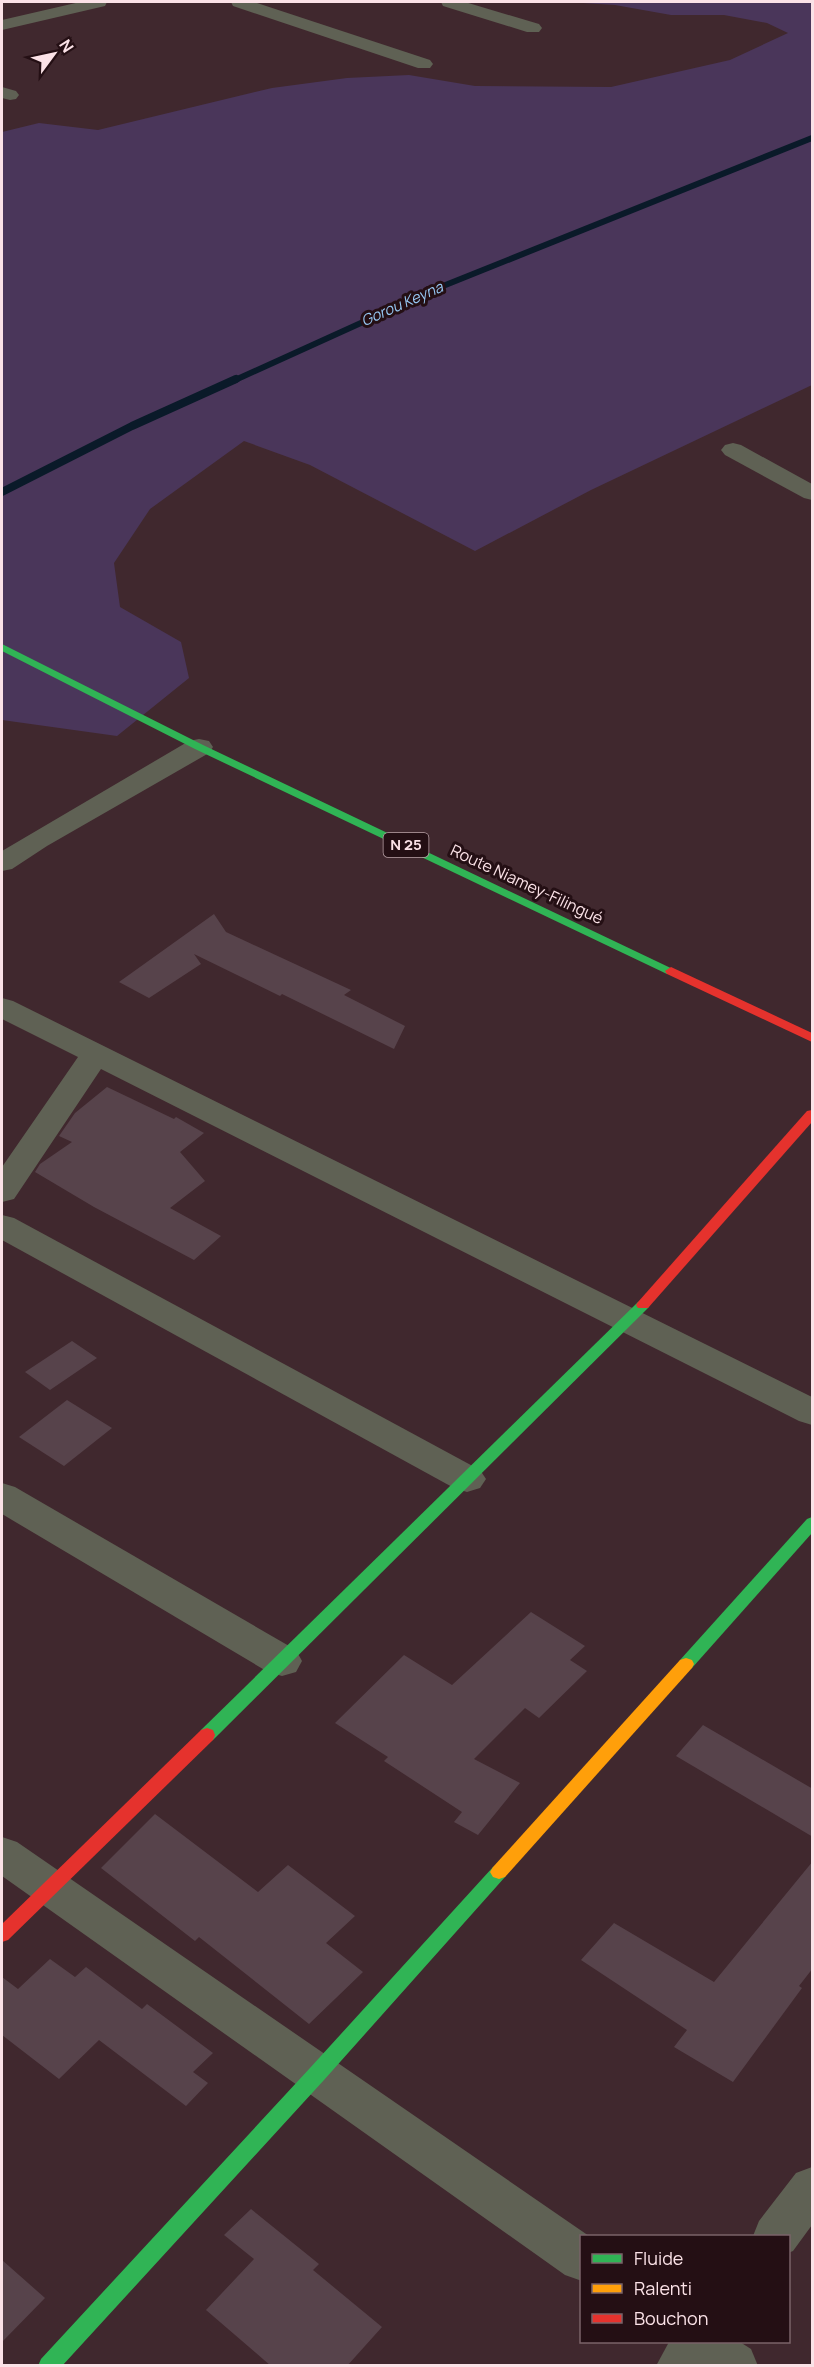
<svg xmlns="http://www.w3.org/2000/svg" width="814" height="2367" font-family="Manrope,sans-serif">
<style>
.green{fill:#4a365a}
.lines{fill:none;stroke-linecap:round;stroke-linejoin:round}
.stream-far1{stroke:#0a1a29;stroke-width:6}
.stream{stroke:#0a1a29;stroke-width:8}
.building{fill:#57434b}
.street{fill:#5f6154;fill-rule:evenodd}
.fast{fill:#30b455;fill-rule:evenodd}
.slow{fill:#ff9f0a;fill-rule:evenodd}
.jam{fill:#e5322d;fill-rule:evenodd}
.labels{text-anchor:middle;stroke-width:6;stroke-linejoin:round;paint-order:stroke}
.far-water-label{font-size:15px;font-style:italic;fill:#97c8f3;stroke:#240f14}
.shield{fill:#240f14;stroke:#baa3a8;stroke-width:1.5}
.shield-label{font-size:15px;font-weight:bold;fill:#fbe2e7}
.street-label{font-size:16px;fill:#fbe2e7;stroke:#240f14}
</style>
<rect width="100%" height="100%" fill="#40282e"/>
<!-- green -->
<path class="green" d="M567,2H812V385L591,490L475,551L310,465L244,441L150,509L114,563L120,607L181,642L189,678L117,736L2,720V132L39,123L98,130L272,88L347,78L409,75L475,86L611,87L730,60L788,33L767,23L724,15H671L615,5Z"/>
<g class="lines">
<!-- stream-far1 -->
<path class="stream-far1" d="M233,381L438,288L812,138"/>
<!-- stream -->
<path class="stream" d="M2,492L132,426L236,379"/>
</g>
<!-- building -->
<g class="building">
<path d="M214,914L226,932L351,990L344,995L405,1026L394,1049L282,994L280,996L194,954L201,964L149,998L119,982Z"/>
<path d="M107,1087L174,1119L176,1117L204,1133L180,1152L205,1181L170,1208L221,1236L194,1260L94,1207L35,1172L40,1164L72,1142L59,1136L75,1113Z"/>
<path d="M72,1341L97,1358L50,1390L25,1372Z"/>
<path d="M67,1400L112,1428L64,1466L19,1437Z"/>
<path d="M531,1612L585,1646L570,1660L587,1671L539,1718L525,1708L474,1759L520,1783L478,1835L454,1822L462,1812L384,1761L388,1757L335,1723L404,1655L452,1685Z"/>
<path d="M703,1725L813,1789V1837L676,1756Z"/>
<path d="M155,1814L258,1892L288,1865L355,1916L326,1943L363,1972L309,2024L199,1937L195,1941L101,1868Z"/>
<path d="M813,1861V1968L799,1986L802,1988L733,2082L674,2047L687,2030L581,1960L614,1923L714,1982Z"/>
<path d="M50,1959L75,1977L86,1967L142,2009L147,2004L213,2053L193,2072L208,2083L186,2106L99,2040L59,2079L2,2035V1977L18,1989Z"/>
<path d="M251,2209L319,2264L313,2270L382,2327L347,2366H271L206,2310L254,2259L224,2235Z"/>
<path d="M2,2260L45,2298L2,2342Z"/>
</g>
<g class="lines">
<!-- street -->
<g class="street">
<path d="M80,2H107L105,6L2,30V20Z"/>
<path d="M231,2H254L430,60L433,64L430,68H418L233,6Z"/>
<path d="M441,2H465L539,24L542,28L539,32H527L443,6Z"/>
<path d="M2,87L16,91L19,95L16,99L10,100L2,98Z"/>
<path d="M733,443L741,445L812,484V500L804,498L725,455L721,450L725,445Z"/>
<path d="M199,739L209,741L213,747L209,753L47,846L12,869L2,871V851L189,741Z"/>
<path d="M2,998L13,1001L812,1397V1425L799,1421L101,1069L14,1199L2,1202V1167L78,1057L2,1019Z"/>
<path d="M2,1215L14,1218L480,1470L486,1479L480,1488L467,1492L454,1488L2,1240Z"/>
<path d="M2,1483L15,1487L296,1650L302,1661L296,1672L282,1676L268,1672L2,1514Z"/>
<path d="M2,1837L17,1842L589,2236H582V2281L565,2275L2,1876Z"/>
<path d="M812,2167V2225L793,2251L788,2253V2236H753L759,2221L796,2173Z"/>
<path d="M669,2342H740L751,2349L758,2366H656Z"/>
</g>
<!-- fast -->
<g class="fast">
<path d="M2,644L203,745L677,971L675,974H667L195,749L2,651Z"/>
<path d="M643,1300L648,1302L650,1305L648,1308L213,1740L207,1742L201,1740L199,1735L201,1730L638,1302Z"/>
<path d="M812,1517V1533L692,1668L686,1670L680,1668L678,1664L680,1660L807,1519Z"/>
<path d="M499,1865L505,1867L508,1872L505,1877L324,2080L62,2366H38L41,2359L310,2068L493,1867Z"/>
</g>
<!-- slow -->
<path class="slow" d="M686,1658L692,1660L694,1664L692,1668L505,1877L499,1879L493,1877L490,1872L493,1867L680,1660Z"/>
<!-- jam -->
<g class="jam">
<path d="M671,967L812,1033V1042L667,974L665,971Z"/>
<path d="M812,1110V1122L648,1308H638L636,1305L638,1302L807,1111Z"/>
<path d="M207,1728L213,1730L215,1735L213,1740L8,1940L2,1942V1924L201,1730Z"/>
</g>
</g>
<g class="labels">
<!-- far-water labels -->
<g class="far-water-label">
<text transform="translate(402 304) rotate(-24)" y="5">Gorou Keyna</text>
</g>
<!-- shield labels -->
<rect class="shield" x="383.5" y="833" width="45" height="24" rx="4.5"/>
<g class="shield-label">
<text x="406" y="850">N 25</text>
</g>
<!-- street labels -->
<g class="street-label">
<text transform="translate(527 884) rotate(25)" y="6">Route Niamey-Filingué</text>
</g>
</g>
<!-- border -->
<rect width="814" height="2367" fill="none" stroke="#fbe2e7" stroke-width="6"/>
<!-- legend -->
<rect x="580" y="2235" width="210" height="108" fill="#240f14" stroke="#7a6368" stroke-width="1.5"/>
<rect x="592" y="2254" width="30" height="9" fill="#30b455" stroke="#7a6368" stroke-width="1.5"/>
<text x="634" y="2265" font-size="18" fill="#fbe2e7">Fluide</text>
<rect x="592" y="2284" width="30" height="9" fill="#ff9f0a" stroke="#7a6368" stroke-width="1.5"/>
<text x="634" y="2295" font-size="18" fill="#fbe2e7">Ralenti</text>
<rect x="592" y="2314" width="30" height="9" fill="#e5322d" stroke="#7a6368" stroke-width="1.5"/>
<text x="634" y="2325" font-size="18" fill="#fbe2e7">Bouchon</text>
<!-- north arrow -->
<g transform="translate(54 54) rotate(57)" stroke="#240f14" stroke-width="4.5" paint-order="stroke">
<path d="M0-4.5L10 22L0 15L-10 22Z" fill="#fbe2e7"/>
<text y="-9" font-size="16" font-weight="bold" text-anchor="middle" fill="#fbe2e7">N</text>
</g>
</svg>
